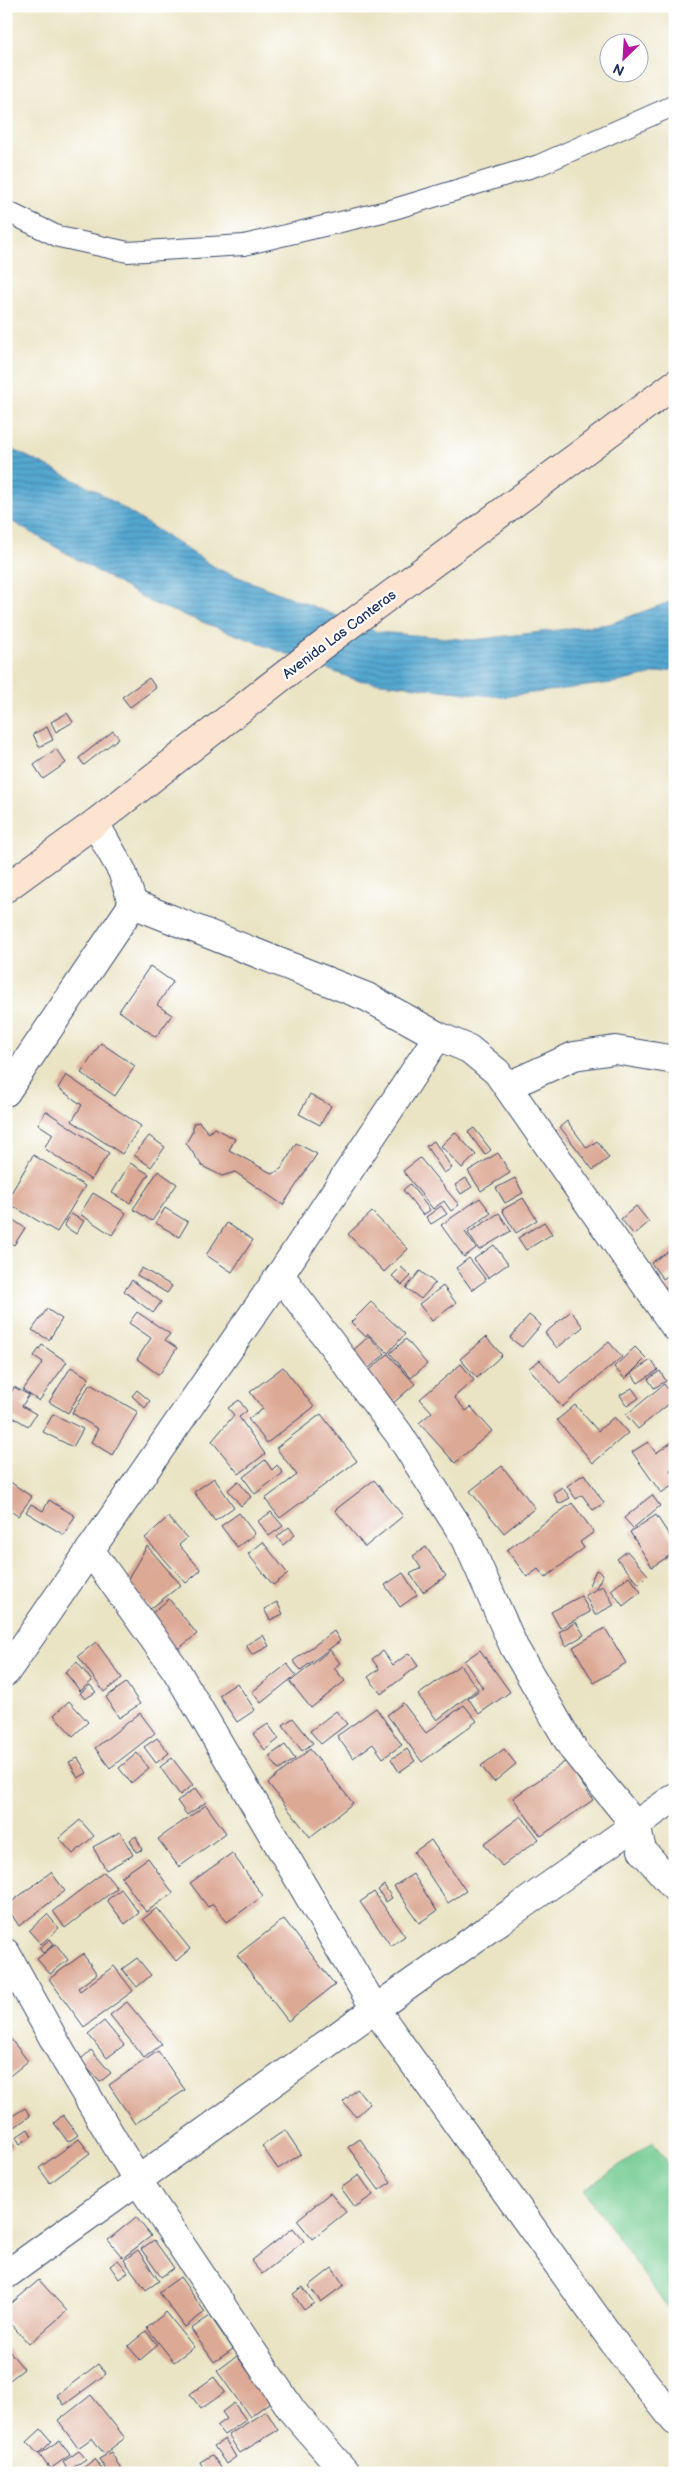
<svg xmlns="http://www.w3.org/2000/svg" width="681" height="2479" font-family="'Balsamiq Sans',sans-serif">
<style>
.pitch{fill:#73cb91;stroke:#477d78}
.water{fill:url(#water-rules);stroke:#386b97}
.building{fill:#dca995}
.lines{fill:none;stroke-linecap:round;stroke-linejoin:round}
.lane-casing{stroke:#3a4a6d;stroke-width:22}
.street-casing{stroke:#3a4a6d;stroke-width:30}
.secondary-casing{stroke:#3a4a6d;stroke-width:30}
.lane{stroke:#fff;stroke-width:20}
.street{stroke:#fff;stroke-width:28}
.secondary{stroke:#fde4d1;stroke-width:28}
.labels{text-anchor:middle;stroke-width:4.5;stroke-linejoin:round;paint-order:stroke}
.street-label{font-size:14px;fill:#1b2f5e;stroke:#fff}
</style>
<defs>
<pattern id="water-rules" width="6" height="5" patternUnits="userSpaceOnUse" patternTransform="scale(1.25)"><rect width="6" height="5" fill="#54a7d0"/><path d="M0 2.5h6" fill="none" stroke="#4588ac"/></pattern>
</defs>
<rect width="100%" height="100%" fill="#fff"/>
<filter id="ink" filterUnits="userSpaceOnUse"><feTurbulence type="fractalNoise" baseFrequency=".02" numOctaves="2"/><feDisplacementMap in="SourceGraphic" scale="10" xChannelSelector="R" yChannelSelector="G"/><feConvolveMatrix kernelMatrix="1 2 1 2 8 2 1 2 1" color-interpolation-filters="sRGB"/></filter>
<filter id="wash" filterUnits="userSpaceOnUse"><feTurbulence type="fractalNoise" baseFrequency=".0096" numOctaves="4" result="noise"/><feDisplacementMap in="SourceGraphic" scale="20" xChannelSelector="R" yChannelSelector="G"/><feGaussianBlur stdDeviation="1.12" result="paint"/><feColorMatrix in="noise" values="0 0 0 0 0 0 0 0 0 0 0 0 0 0 0 0 0 1.4 0 .05"/><feComposite in="paint" operator="in"/></filter>
<g filter="url(#wash)">
<rect width="100%" height="100%" fill="#eae4c5"/>
<!-- pitch -->
<path class="pitch" d="M653,2142L675,2172V2310L671,2313L584,2190Z"/>
<!-- water -->
<path class="water" d="M6,446L95,490L218,569L378,632L472,640L609,624L675,600V669L619,682L501,697L356,680L152,603L6,518Z"/>
<g id="blocks">
<!-- building -->
<g class="building">
<path d="M149,678L156,688L130,707L122,697Z"/>
<path d="M67,713L73,722L56,732L51,722Z"/>
<path d="M47,727L53,740L39,747L33,734Z"/>
<path d="M113,731L119,738L84,765L79,758Z"/>
<path d="M56,749L66,763L43,779L34,765Z"/>
<path d="M150,966L173,982L157,1005L172,1015L156,1037L119,1011Z"/>
<path d="M101,1043L135,1066L115,1096L81,1073Z"/>
<path d="M66,1075L141,1126L122,1154L72,1121L82,1105L58,1088Z"/>
<path d="M310,1094L331,1106L320,1125L299,1114Z"/>
<path d="M46,1111L109,1153L91,1180L44,1148L53,1134L38,1124Z"/>
<path d="M567,1121L587,1148L597,1141L609,1158L593,1170L560,1127Z"/>
<path d="M199,1122L209,1133L214,1128L235,1139L229,1150L273,1174L282,1168L296,1143L317,1154L283,1205L235,1172L222,1176L202,1166L186,1143L193,1131V1123Z"/>
<path d="M474,1128L491,1150L485,1155L468,1132Z"/>
<path d="M455,1132L476,1155L462,1168L441,1146Z"/>
<path d="M149,1136L165,1147L151,1167L134,1155Z"/>
<path d="M434,1141L452,1168L444,1173L426,1146Z"/>
<path d="M498,1153L510,1173L481,1191L468,1171Z"/>
<path d="M33,1155L85,1186L57,1232L6,1202Z"/>
<path d="M420,1158L459,1205L451,1211L444,1201L433,1209L403,1171Z"/>
<path d="M130,1163L149,1174L130,1203L112,1193Z"/>
<path d="M158,1171L177,1184L152,1221L133,1209Z"/>
<path d="M466,1178L472,1187L461,1194L455,1185Z"/>
<path d="M515,1178L523,1193L505,1203L496,1188Z"/>
<path d="M410,1184L430,1210L423,1215L403,1190Z"/>
<path d="M93,1193L126,1213L112,1235L80,1214Z"/>
<path d="M480,1198L491,1213L465,1232L476,1248L464,1257L441,1225Z"/>
<path d="M523,1198L537,1220L516,1233L502,1210Z"/>
<path d="M441,1206L447,1214L431,1224L426,1217Z"/>
<path d="M636,1206L649,1222L634,1235L621,1219Z"/>
<path d="M165,1208L188,1222L179,1237L156,1223Z"/>
<path d="M372,1212L408,1249L384,1272L348,1234Z"/>
<path d="M499,1213L511,1231L479,1250L468,1233Z"/>
<path d="M71,1214L84,1221L76,1234L64,1226Z"/>
<path d="M6,1215L25,1228L14,1245L6,1240Z"/>
<path d="M544,1222L552,1234L526,1250L518,1238Z"/>
<path d="M227,1223L253,1240L232,1272L206,1255Z"/>
<path d="M494,1245L508,1264L488,1278L474,1259Z"/>
<path d="M675,1247V1271L663,1279L651,1263Z"/>
<path d="M469,1258L486,1280L472,1290L456,1268Z"/>
<path d="M401,1267L411,1276L402,1285L392,1276Z"/>
<path d="M142,1268L172,1286L167,1293L137,1275Z"/>
<path d="M420,1271L435,1283L421,1299L406,1288Z"/>
<path d="M132,1280L161,1302L153,1313L124,1291Z"/>
<path d="M675,1282V1304L660,1291Z"/>
<path d="M443,1286L456,1303L432,1321L419,1304Z"/>
<path d="M371,1302L405,1334L388,1353L368,1334L366,1337L351,1322Z"/>
<path d="M47,1309L62,1319L49,1340L32,1330Z"/>
<path d="M571,1311L583,1327L557,1348L545,1333Z"/>
<path d="M137,1312L170,1334L165,1340L177,1348L159,1375L137,1359L151,1338L129,1323Z"/>
<path d="M529,1315L541,1325L522,1347L510,1338Z"/>
<path d="M369,1336L385,1354L362,1374L346,1357Z"/>
<path d="M486,1337L502,1355L477,1378L460,1359Z"/>
<path d="M406,1339L427,1364L411,1378L390,1353Z"/>
<path d="M609,1342L622,1357L562,1407L529,1368L540,1360L560,1383Z"/>
<path d="M42,1345L67,1362L39,1401L23,1390L43,1362L34,1356Z"/>
<path d="M635,1347L646,1358L625,1379L614,1367Z"/>
<path d="M388,1354L415,1384L391,1405L364,1375Z"/>
<path d="M651,1360L658,1370L638,1383L631,1373Z"/>
<path d="M461,1364L474,1380L454,1397L466,1411L471,1407L492,1431L455,1463L419,1423L432,1412L420,1399Z"/>
<path d="M71,1367L89,1378L68,1413L49,1402Z"/>
<path d="M283,1367L314,1407L267,1443L248,1419L263,1409L250,1392Z"/>
<path d="M660,1371L666,1381L654,1388L648,1379Z"/>
<path d="M90,1384L138,1412L112,1455L91,1442L98,1429L72,1413Z"/>
<path d="M664,1384L675,1399L638,1429L626,1415Z"/>
<path d="M14,1387L29,1395L22,1406L36,1414L28,1426L6,1413V1401Z"/>
<path d="M632,1388L639,1398L627,1406L620,1395Z"/>
<path d="M137,1390L150,1401L145,1408L132,1396Z"/>
<path d="M239,1400L247,1411L239,1417L265,1454L239,1474L212,1441L234,1415L228,1408Z"/>
<path d="M575,1405L598,1431L614,1417L628,1433L593,1463L557,1420Z"/>
<path d="M53,1414L83,1429L73,1447L43,1432Z"/>
<path d="M321,1414L357,1461L280,1518L265,1499L297,1475L276,1448Z"/>
<path d="M675,1440V1467L670,1470L675,1477V1484L661,1493L632,1452L648,1442L656,1453Z"/>
<path d="M265,1460L272,1470L277,1465L283,1473L255,1494L243,1477Z"/>
<path d="M502,1466L535,1508L504,1533L470,1491Z"/>
<path d="M584,1474L604,1503L593,1510L582,1495L576,1499L567,1486Z"/>
<path d="M214,1478L234,1507L215,1521L194,1492Z"/>
<path d="M6,1479L32,1497L18,1516L6,1508Z"/>
<path d="M374,1480L403,1516L365,1547L335,1510Z"/>
<path d="M238,1481L251,1497L241,1506L228,1490Z"/>
<path d="M562,1487L570,1498L559,1504L553,1493Z"/>
<path d="M652,1495L660,1506L633,1528L624,1518Z"/>
<path d="M49,1500L75,1516L64,1535L26,1512L31,1504L43,1511Z"/>
<path d="M572,1503L594,1532L580,1542L584,1548L545,1578L538,1569L527,1577L507,1550Z"/>
<path d="M271,1512L283,1526L269,1536L258,1521Z"/>
<path d="M239,1513L255,1534L237,1547L221,1526Z"/>
<path d="M656,1515L675,1544V1552L652,1567L630,1532Z"/>
<path d="M168,1517L187,1538L179,1545L201,1570L186,1583L145,1538Z"/>
<path d="M289,1527L295,1535L283,1545L277,1537Z"/>
<path d="M263,1542L288,1574L273,1585L248,1554Z"/>
<path d="M147,1546L181,1585L150,1609L127,1580Z"/>
<path d="M426,1547L446,1576L423,1592L410,1574L421,1568L413,1556Z"/>
<path d="M627,1551L648,1575L639,1584L617,1559Z"/>
<path d="M596,1570L603,1574L596,1588L589,1585Z"/>
<path d="M403,1573L417,1595L400,1607L385,1585Z"/>
<path d="M629,1576L641,1592L623,1606L611,1590Z"/>
<path d="M603,1586L614,1605L595,1615L585,1595Z"/>
<path d="M581,1596L590,1612L560,1628L551,1612Z"/>
<path d="M169,1599L197,1634L173,1653L146,1618Z"/>
<path d="M277,1602L283,1614L270,1620L264,1609Z"/>
<path d="M576,1622L584,1635L566,1646L559,1632Z"/>
<path d="M605,1628L626,1663L594,1683L573,1647Z"/>
<path d="M334,1631L340,1641L301,1670L293,1661Z"/>
<path d="M263,1635L269,1646L252,1655L246,1645Z"/>
<path d="M96,1642L122,1678L104,1692L78,1656Z"/>
<path d="M330,1650L340,1663L334,1668L345,1681L311,1708L290,1682Z"/>
<path d="M480,1650L510,1692L479,1714L468,1698L483,1688L464,1661Z"/>
<path d="M383,1651L393,1665L409,1653L418,1666L381,1694L368,1677L379,1669L372,1659Z"/>
<path d="M77,1662L92,1681L80,1691L65,1672Z"/>
<path d="M287,1664L296,1675L261,1703L252,1692Z"/>
<path d="M460,1665L478,1689L437,1720L418,1695Z"/>
<path d="M126,1683L140,1704L119,1718L106,1697Z"/>
<path d="M237,1683L255,1710L237,1722L219,1695Z"/>
<path d="M90,1685L96,1692L85,1699L80,1693Z"/>
<path d="M69,1701L88,1722L73,1736L54,1715Z"/>
<path d="M403,1703L426,1733L464,1705L477,1721L422,1762L387,1715Z"/>
<path d="M376,1708L402,1745L383,1758L373,1744L353,1758L337,1736Z"/>
<path d="M336,1711L347,1724L321,1744L310,1731Z"/>
<path d="M140,1713L155,1733L110,1768L95,1748Z"/>
<path d="M293,1718L313,1743L302,1751L283,1725Z"/>
<path d="M268,1724L279,1739L265,1750L253,1734Z"/>
<path d="M157,1738L169,1753L156,1763L144,1747Z"/>
<path d="M285,1745L295,1759L279,1770L269,1756Z"/>
<path d="M310,1749L353,1803L310,1837L268,1783Z"/>
<path d="M407,1749L415,1761L399,1772L391,1759Z"/>
<path d="M504,1749L516,1764L494,1782L481,1766Z"/>
<path d="M137,1753L149,1768L131,1783L119,1768Z"/>
<path d="M78,1758L87,1773L78,1778L69,1762Z"/>
<path d="M172,1758L193,1785L180,1795L160,1767Z"/>
<path d="M566,1761L593,1800L541,1836L513,1798Z"/>
<path d="M196,1788L206,1802L187,1815L177,1801Z"/>
<path d="M206,1805L226,1833L179,1867L158,1839Z"/>
<path d="M521,1816L539,1839L502,1866L484,1844Z"/>
<path d="M80,1820L94,1836L73,1854L59,1838Z"/>
<path d="M120,1832L133,1855L106,1870L93,1847Z"/>
<path d="M136,1836L142,1850L136,1852L130,1840Z"/>
<path d="M431,1840L466,1891L448,1903L414,1852Z"/>
<path d="M232,1853L263,1896L227,1922L213,1904L208,1907L190,1883Z"/>
<path d="M148,1858L173,1893L146,1912L121,1877Z"/>
<path d="M51,1872L65,1891L19,1926L6,1906Z"/>
<path d="M104,1872L117,1888L65,1928L53,1911Z"/>
<path d="M413,1874L437,1911L419,1923L394,1886Z"/>
<path d="M384,1885L392,1898L386,1902L378,1890Z"/>
<path d="M121,1889L139,1913L125,1924L107,1900Z"/>
<path d="M374,1892L405,1936L391,1946L360,1902Z"/>
<path d="M157,1908L190,1949L176,1961L143,1919Z"/>
<path d="M47,1914L59,1928L41,1944L29,1931Z"/>
<path d="M284,1919L335,1985L288,2021L237,1955Z"/>
<path d="M50,1939L54,1944L43,1953L39,1948Z"/>
<path d="M56,1944L68,1960L50,1974L37,1959Z"/>
<path d="M83,1954L97,1974L78,1988L80,1991L114,1966L133,1991L84,2027L49,1979Z"/>
<path d="M137,1958L151,1975L137,1987L122,1969Z"/>
<path d="M127,2002L162,2044L144,2058L110,2015Z"/>
<path d="M104,2021L124,2045L107,2058L88,2034Z"/>
<path d="M6,2033L28,2061L6,2079Z"/>
<path d="M91,2050L111,2073L100,2082L80,2060Z"/>
<path d="M158,2051L185,2090L135,2124L109,2085Z"/>
<path d="M357,2089L370,2104L356,2117L343,2102Z"/>
<path d="M25,2108L30,2116L12,2129L6,2120Z"/>
<path d="M63,2115L78,2135L68,2142L54,2123Z"/>
<path d="M28,2129L32,2136L20,2144L16,2137Z"/>
<path d="M285,2130L301,2154L278,2169L262,2146Z"/>
<path d="M6,2134L14,2146L6,2151Z"/>
<path d="M79,2139L90,2153L50,2183L39,2168Z"/>
<path d="M360,2139L391,2182L379,2190L348,2147Z"/>
<path d="M359,2175L373,2195L355,2207L341,2188Z"/>
<path d="M330,2193L346,2212L312,2239L297,2220Z"/>
<path d="M136,2217L151,2236L123,2258L108,2240Z"/>
<path d="M293,2228L304,2241L262,2274L251,2261Z"/>
<path d="M154,2240L174,2268L161,2277L141,2249Z"/>
<path d="M138,2250L159,2281L146,2290L124,2260Z"/>
<path d="M118,2260L128,2272L119,2279L110,2266Z"/>
<path d="M332,2268L344,2285L321,2302L309,2286Z"/>
<path d="M180,2277L205,2312L185,2327L159,2292Z"/>
<path d="M39,2280L67,2311L29,2344L6,2319V2308Z"/>
<path d="M303,2287L314,2303L304,2310L293,2294Z"/>
<path d="M166,2312L194,2347L174,2362L147,2328Z"/>
<path d="M210,2316L233,2349L214,2362L191,2329Z"/>
<path d="M146,2331L158,2345L140,2360L128,2346Z"/>
<path d="M6,2347L24,2369L6,2383Z"/>
<path d="M237,2356L270,2402L250,2417L217,2371Z"/>
<path d="M98,2364L106,2374L64,2405L57,2395Z"/>
<path d="M214,2377L225,2392L201,2409L190,2394Z"/>
<path d="M91,2395L125,2438L104,2454L92,2438L78,2448L58,2421Z"/>
<path d="M234,2403L246,2420L224,2435L217,2426L227,2419L222,2412Z"/>
<path d="M266,2411L278,2430L240,2453L228,2435Z"/>
<path d="M41,2429L51,2441L38,2454L27,2442Z"/>
<path d="M225,2439L236,2457L226,2464L214,2446Z"/>
<path d="M60,2440L70,2455L50,2469L39,2454Z"/>
<path d="M79,2451L86,2459L68,2471L63,2462Z"/>
<path d="M111,2452L122,2471L119,2473H108L99,2459Z"/>
<path d="M212,2455L222,2469L216,2473H206L200,2462Z"/>
<path d="M95,2459L105,2473H76Z"/>
</g>
</g>
</g>
<g filter="url(#ink)">
<use href="#blocks" fill-opacity="0" stroke="#3a4a6d" stroke-width="1"/>
<g class="lines">
<!-- lane casing -->
<g class="lane-casing">
<path id="lane" d="M6,211L59,237L128,252L244,245L391,210L539,165L675,105"/>
</g>
<!-- street casing -->
<g class="street-casing">
<g id="street">
<path d="M95,823L122,871L133,904L367,997L438,1036L469,1049L497,1072L675,1327"/>
<path d="M508,1086L574,1056L615,1050L675,1060"/>
<path d="M6,1092L133,904"/>
<path d="M280,1275L399,1434L466,1539L514,1647L573,1749L636,1826L642,1850L675,1888"/>
<path d="M90,1550L176,1670L375,2009L620,2351L675,2421"/>
<path d="M6,1672L280,1275L438,1036"/>
<path d="M6,1953L62,2054L138,2181L293,2412L346,2473"/>
<path d="M6,2275L375,2009L675,1797"/>
</g>
</g>
<!-- secondary casing -->
<g class="secondary-casing">
<path id="secondary" d="M6,888L95,823L324,644L675,384"/>
</g>
<!-- lane -->
<use href="#lane" class="lane"/>
<!-- street -->
<use href="#street" class="street"/>
<!-- secondary -->
<use href="#secondary" class="secondary"/>
</g>
</g>
<g class="labels">
<!-- street labels -->
<g class="street-label">
<text transform="translate(339 634) rotate(-37)" y="5">Avenida Las Canteras</text>
</g>
</g>
<!-- margin -->
<rect width="681" height="2479" fill="none" stroke="#fff" stroke-width="25"/>
<!-- north arrow -->
<g transform="translate(624 58) rotate(205)"><circle r="24" fill="#ffffff" stroke="#a4acbf"/>
<path d="M0-4L9 19L0 12L-9 19Z" fill="#b5179e"/>
<text y="-8" font-size="14" font-weight="bold" text-anchor="middle" fill="#1b2f5e">N</text>
</g>
</svg>
